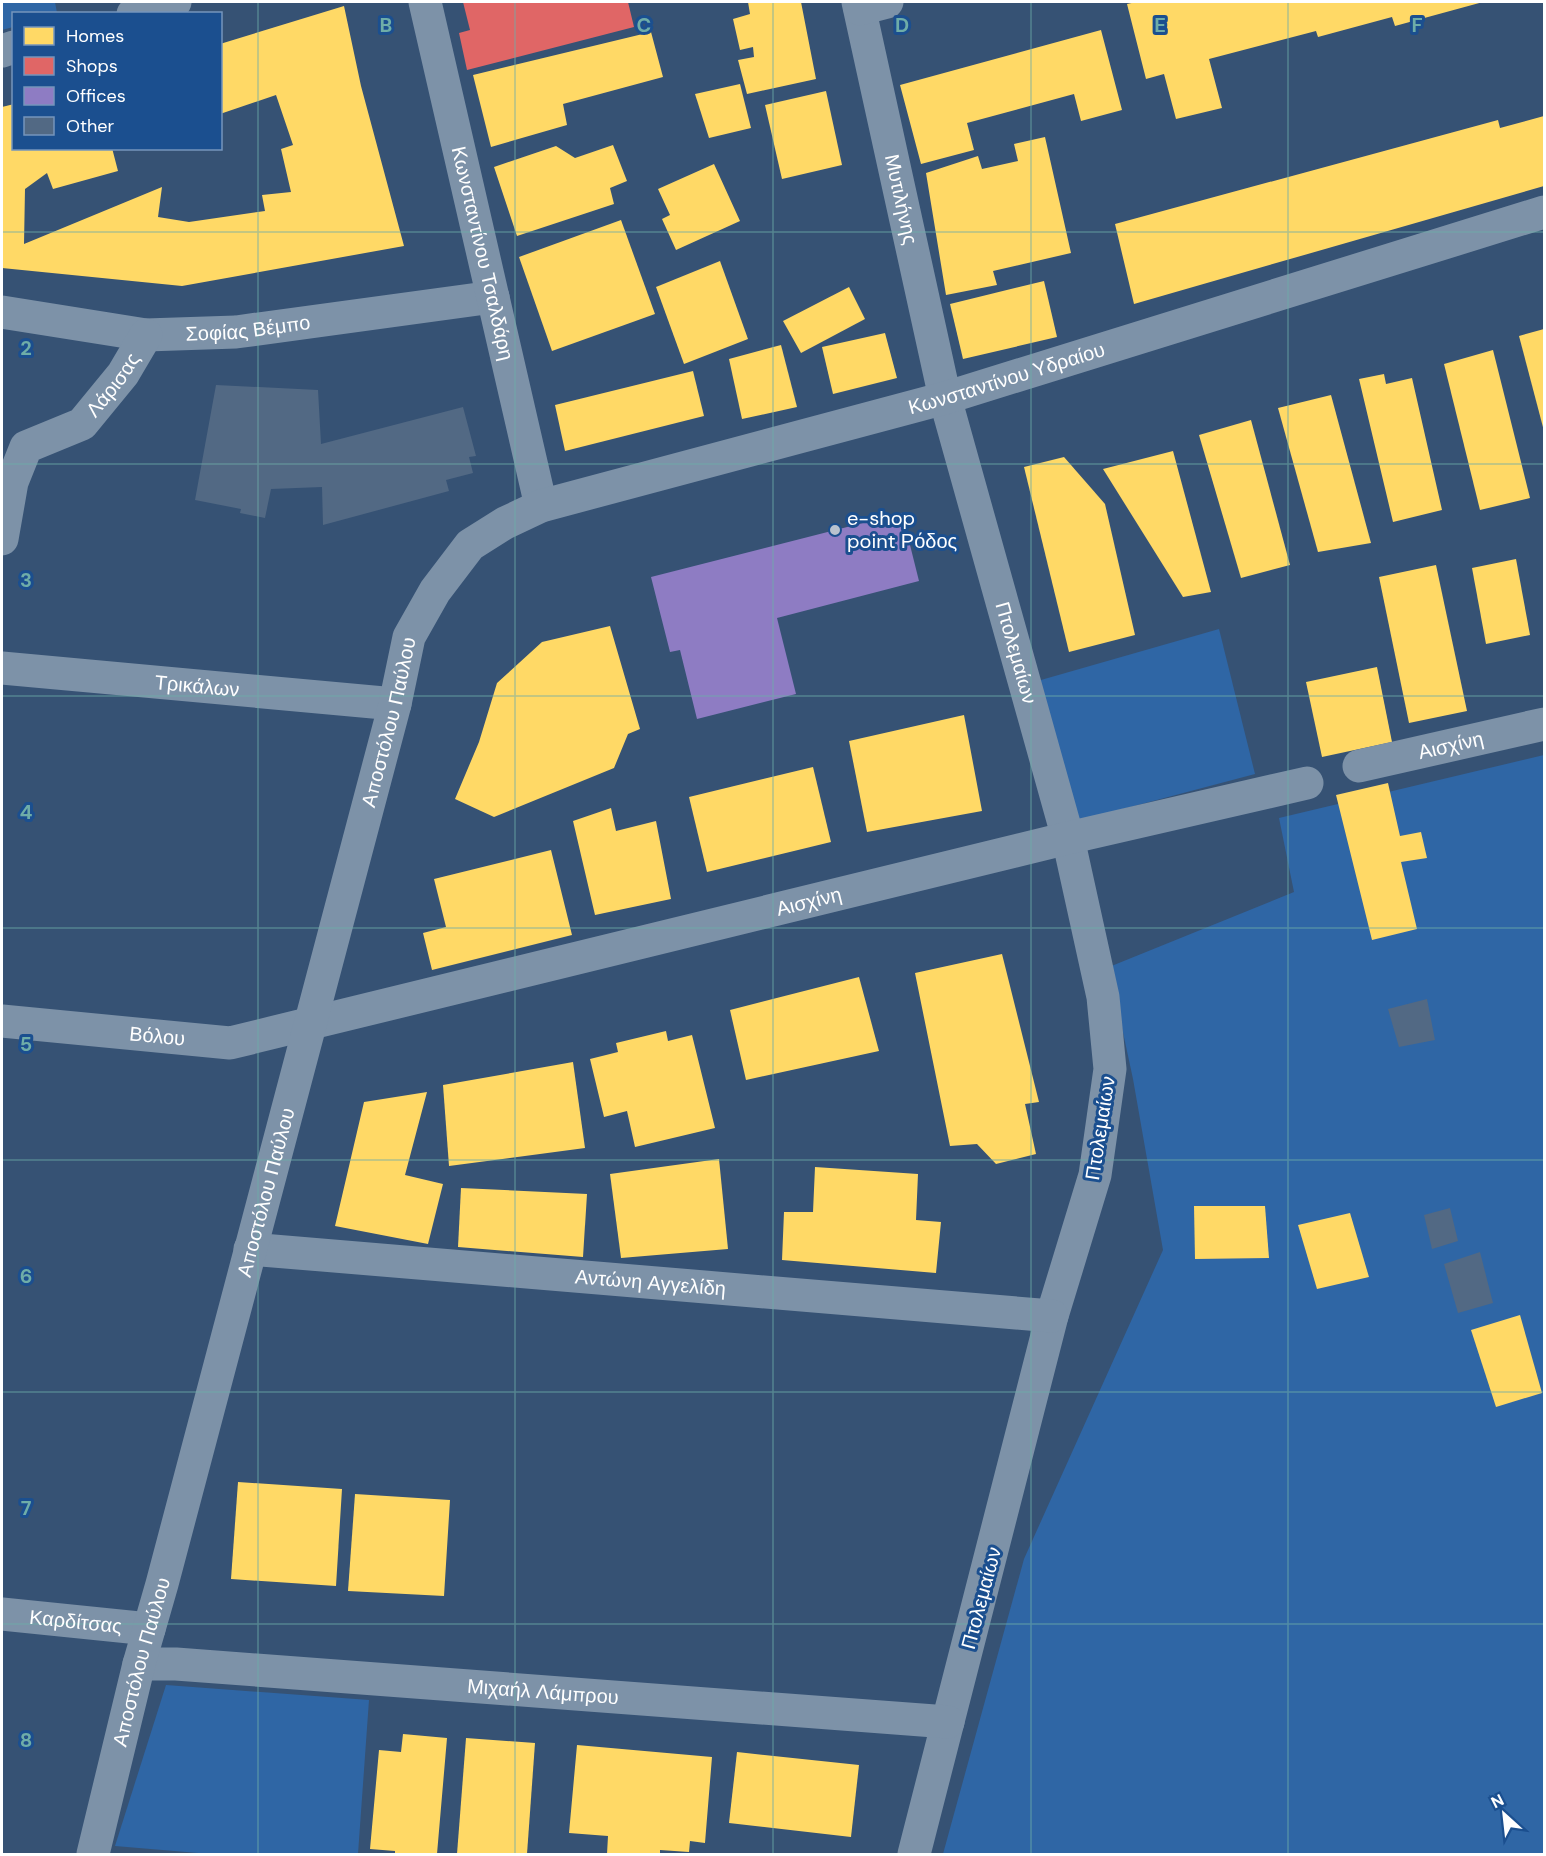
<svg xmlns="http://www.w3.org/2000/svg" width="1546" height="1856" font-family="'DM Sans',sans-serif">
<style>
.green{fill:#2f66a5}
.homes{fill:#ffd966}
.shops{fill:#e06666}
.offices{fill:#8e7cc3}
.building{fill:#526984}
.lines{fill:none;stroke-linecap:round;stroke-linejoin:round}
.minor{stroke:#7d92a8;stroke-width:33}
.tertiary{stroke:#7d92a8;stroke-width:33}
.grid{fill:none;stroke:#6fada8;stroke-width:1.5;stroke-opacity:0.55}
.poi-dot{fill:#b9c2ce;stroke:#1b4f8f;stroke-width:2}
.labels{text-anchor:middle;stroke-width:6;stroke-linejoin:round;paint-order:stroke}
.street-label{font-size:20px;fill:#fff;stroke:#1b4f8f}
.poi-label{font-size:20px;fill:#fff;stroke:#1b4f8f;text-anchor:start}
.grid-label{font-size:20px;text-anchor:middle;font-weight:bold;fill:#6fada8;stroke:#1b4f8f;stroke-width:6;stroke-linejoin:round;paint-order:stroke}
</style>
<rect width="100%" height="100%" fill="#365274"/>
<!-- green -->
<g class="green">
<path d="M2,2H55L57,13L14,14L13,27L2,30Z"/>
<path d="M1219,629L1255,774L1070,823L1034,682Z"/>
<path d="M1544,755V1854H943L1024,1559L1163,1250L1133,1079L1109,967L1294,892L1279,818Z"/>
<path d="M166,1685L369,1700L358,1854H210L115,1846Z"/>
</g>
<!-- homes -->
<g class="homes">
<path d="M748,2H801L816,79L747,94L738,60L754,57L753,47L740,50L733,19L750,14Z"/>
<path d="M1136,2H1483L1395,26L1392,17L1318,37L1316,31L1209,59L1222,108L1176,119L1164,74L1146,79L1127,4Z"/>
<path d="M344,6L361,86L404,246L182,286L2,268V107L14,104V148H112L118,171L53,189L47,173L25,189L24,244L162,187L158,217L189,222L265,211L262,195L291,192L281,149L293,145L276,95L220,114V44Z"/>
<path d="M1101,30L1122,110L1081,121L1074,94L967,123L974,150L921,164L900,85Z"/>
<path d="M651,32L663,77L563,104L567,125L491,147L473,75Z"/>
<path d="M740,84L751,128L709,138L695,94Z"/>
<path d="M826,91L842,165L782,179L765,105Z"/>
<path d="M1544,116V186L1134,304L1115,224L1498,120L1500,128Z"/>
<path d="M1045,137L1071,253L993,271L997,285L946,295L926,173L978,156L982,169L1018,161L1014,144Z"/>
<path d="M613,145L627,181L610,188L614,204L517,236L494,167L556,146L575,158Z"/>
<path d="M714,164L740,221L676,250L662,219L670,215L658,189Z"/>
<path d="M621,220L655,314L552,351L519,257Z"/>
<path d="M720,261L748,339L684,364L656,287Z"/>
<path d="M1044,281L1057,337L963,359L950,304Z"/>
<path d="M849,287L865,319L801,353L783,321Z"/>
<path d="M1544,329V431L1519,336Z"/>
<path d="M885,333L897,378L833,394L822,347Z"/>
<path d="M781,345L797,407L742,419L729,359Z"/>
<path d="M1493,350L1530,498L1480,510L1444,364Z"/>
<path d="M693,371L704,416L565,451L555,405Z"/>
<path d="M1384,374L1386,384L1412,378L1442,510L1393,522L1359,379Z"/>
<path d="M1331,395L1371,543L1318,552L1278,408Z"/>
<path d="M1251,420L1290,565L1241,578L1199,435Z"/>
<path d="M1173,451L1211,592L1183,597L1103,469Z"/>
<path d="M1064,457L1105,504L1135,635L1069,652L1024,467Z"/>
<path d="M1516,559L1530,635L1486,644L1472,568Z"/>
<path d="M1436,565L1467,711L1409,723L1379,577Z"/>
<path d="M610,626L640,729L628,734L614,768L494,817L455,799L479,742L497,683L542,642Z"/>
<path d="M1377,667L1392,742L1322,757L1306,682Z"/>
<path d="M964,715L982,811L867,832L849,741Z"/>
<path d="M813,767L831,842L707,872L689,797Z"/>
<path d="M1388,783L1400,836L1421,832L1427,858L1401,862L1417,929L1372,940L1336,795Z"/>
<path d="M611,808L616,831L656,821L671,899L595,915L573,821Z"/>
<path d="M551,850L572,935L432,970L423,933L446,927L434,879Z"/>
<path d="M1002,954L1039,1102L1025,1104L1036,1154L996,1164L977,1144L950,1146L915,973Z"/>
<path d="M859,977L879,1051L746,1080L730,1010Z"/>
<path d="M666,1031L668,1041L692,1035L715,1128L635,1147L627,1111L604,1117L590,1059L618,1052L616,1043Z"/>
<path d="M573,1062L585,1148L449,1166L443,1085Z"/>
<path d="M427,1092L405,1175L443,1184L428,1244L335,1226L364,1102Z"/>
<path d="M719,1159L728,1249L621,1258L610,1174Z"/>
<path d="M815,1167L918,1174L916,1220L941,1222L936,1273L782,1260L784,1212H813Z"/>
<path d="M461,1188L587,1194L583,1257L458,1247Z"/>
<path d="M1194,1206H1265L1269,1258L1195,1259Z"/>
<path d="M1350,1213L1369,1277L1317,1289L1298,1225Z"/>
<path d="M1520,1315L1542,1393L1496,1407L1471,1330Z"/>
<path d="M238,1482L342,1489L336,1586L231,1579Z"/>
<path d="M355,1494L450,1500L444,1596L348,1591Z"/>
<path d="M403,1734L447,1738L437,1854H395V1851L370,1849L379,1750L401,1752Z"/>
<path d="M466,1738L535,1743L527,1854H457Z"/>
<path d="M577,1745L712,1757L705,1843L690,1841L689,1852L660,1850V1854H607L608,1836L569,1833Z"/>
<path d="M737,1752L859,1765L851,1837L729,1823Z"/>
</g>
<!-- shops -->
<path class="shops" d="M463,2H628L634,27L467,70L459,33L470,30Z"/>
<!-- offices -->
<path class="offices" d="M902,513L919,581L777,618L796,694L697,719L680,650L670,652L651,577Z"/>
<!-- building -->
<g class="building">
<path d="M216,385L318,390L321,444L463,407L476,456L469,457L473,473L446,480L449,491L323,525L322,487L271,489L265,518L240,513L241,509L195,500Z"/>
<path d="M1427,999L1435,1040L1399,1047L1388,1009Z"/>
<path d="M1450,1208L1458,1241L1432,1249L1424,1215Z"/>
<path d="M1480,1252L1493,1303L1458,1313L1444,1264Z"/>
</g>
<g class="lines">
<!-- minor -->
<g class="minor">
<path id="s1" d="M858,2L945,398L1068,838L1103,997L1110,1069L1095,1175L1052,1316L914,1854"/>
<path d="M860,9L887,2"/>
<path d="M133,14L175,2"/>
<path d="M2,51L14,47"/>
<path id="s2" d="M2,312L146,335L236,332L493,297"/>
<path id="s3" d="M2,539L12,482L26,447L82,424L123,374L146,335"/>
<path id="s4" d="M2,668L395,704"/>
<path id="s5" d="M1359,766L1544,724"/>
<path id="s6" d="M2,1021L230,1043L1068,838L1307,783"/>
<path id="s7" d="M250,1249L1052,1316"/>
<path id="s8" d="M2,1614L149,1629"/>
<path id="s9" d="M139,1664H176L948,1722"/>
</g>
<!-- tertiary -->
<g class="tertiary">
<path id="s10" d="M425,2L541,506"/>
<path id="s11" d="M93,1854L139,1664L162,1584L395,704L409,637L435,591L470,545L505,523L541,506L945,398L1544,212"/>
</g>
</g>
<!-- grid -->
<path class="grid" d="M258,2V1854M515,2V1854M773,2V1854M1031,2V1854M1288,2V1854M2,232H1544M2,464H1544M2,696H1544M2,928H1544M2,1160H1544M2,1392H1544M2,1624H1544"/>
<!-- markers -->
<circle class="poi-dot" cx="835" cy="530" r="6"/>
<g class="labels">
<!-- street labels -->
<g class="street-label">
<text dy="7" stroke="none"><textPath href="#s1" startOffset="202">Μυτιλήνης</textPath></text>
<text dy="7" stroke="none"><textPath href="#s10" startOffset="258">Κωνσταντίνου Τσαλδάρη</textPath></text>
<text dy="7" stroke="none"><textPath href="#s2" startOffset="248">Σοφίας Βέμπο</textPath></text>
<text dy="7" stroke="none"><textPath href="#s11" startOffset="1932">Κωνσταντίνου Υδραίου</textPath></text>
<text dy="7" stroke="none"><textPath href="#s3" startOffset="206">Λάρισας</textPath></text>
<text dy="7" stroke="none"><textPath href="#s1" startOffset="670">Πτολεμαίων</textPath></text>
<text dy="7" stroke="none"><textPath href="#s4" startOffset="196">Τρικάλων</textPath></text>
<text dy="7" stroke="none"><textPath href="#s11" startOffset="1170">Αποστόλου Παύλου</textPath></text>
<text dy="7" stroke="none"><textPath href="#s5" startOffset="94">Αισχίνη</textPath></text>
<text dy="7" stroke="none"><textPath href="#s6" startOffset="825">Αισχίνη</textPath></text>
<text dy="7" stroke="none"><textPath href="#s6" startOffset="156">Βόλου</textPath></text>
<text transform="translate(1100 1128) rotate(-81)" y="7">Πτολεμαίων</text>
<text dy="7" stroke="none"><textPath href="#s11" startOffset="684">Αποστόλου Παύλου</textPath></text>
<text dy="7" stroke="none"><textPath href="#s7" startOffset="402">Αντώνη Αγγελίδη</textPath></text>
<text transform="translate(981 1598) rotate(-75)" y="7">Πτολεμαίων</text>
<text dy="7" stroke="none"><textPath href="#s8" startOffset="74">Καρδίτσας</textPath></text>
<text dy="7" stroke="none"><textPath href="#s11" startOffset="198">Αποστόλου Παύλου</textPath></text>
<text dy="7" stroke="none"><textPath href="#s9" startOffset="405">Μιχαήλ Λάμπρου</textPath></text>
</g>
<!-- poi labels -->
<g class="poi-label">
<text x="847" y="525">e-shop<tspan x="847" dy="23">point Ρόδος</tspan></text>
</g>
</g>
<g class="grid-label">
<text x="386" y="32">B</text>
<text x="644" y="32">C</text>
<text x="902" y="32">D</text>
<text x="1160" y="32">E</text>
<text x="1417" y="32">F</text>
<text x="26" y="355">2</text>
<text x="26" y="587">3</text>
<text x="26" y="819">4</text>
<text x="26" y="1051">5</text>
<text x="26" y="1283">6</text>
<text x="26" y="1515">7</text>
<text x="26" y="1747">8</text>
</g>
<!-- border -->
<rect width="1546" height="1856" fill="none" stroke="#ffffff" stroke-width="6"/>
<!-- legend -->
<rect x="12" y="12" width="210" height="138" fill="#1b4f8f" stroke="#7695bc" stroke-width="1.5"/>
<rect x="24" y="27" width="30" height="18" fill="#ffd966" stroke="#7695bc" stroke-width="1.5"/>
<text x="66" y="42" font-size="18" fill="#ffffff">Homes</text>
<rect x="24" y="57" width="30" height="18" fill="#e06666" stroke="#7695bc" stroke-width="1.5"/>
<text x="66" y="72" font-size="18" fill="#ffffff">Shops</text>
<rect x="24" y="87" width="30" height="18" fill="#8e7cc3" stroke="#7695bc" stroke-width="1.5"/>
<text x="66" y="102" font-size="18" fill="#ffffff">Offices</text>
<rect x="24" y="117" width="30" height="18" fill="#526984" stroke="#7695bc" stroke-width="1.5"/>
<text x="66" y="132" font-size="18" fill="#ffffff">Other</text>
<!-- north arrow -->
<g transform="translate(1504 1814) rotate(333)" stroke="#1b4f8f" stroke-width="4.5" paint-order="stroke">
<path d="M0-4.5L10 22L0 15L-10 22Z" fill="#ffffff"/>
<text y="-9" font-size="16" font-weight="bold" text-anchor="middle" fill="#ffffff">N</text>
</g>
</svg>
